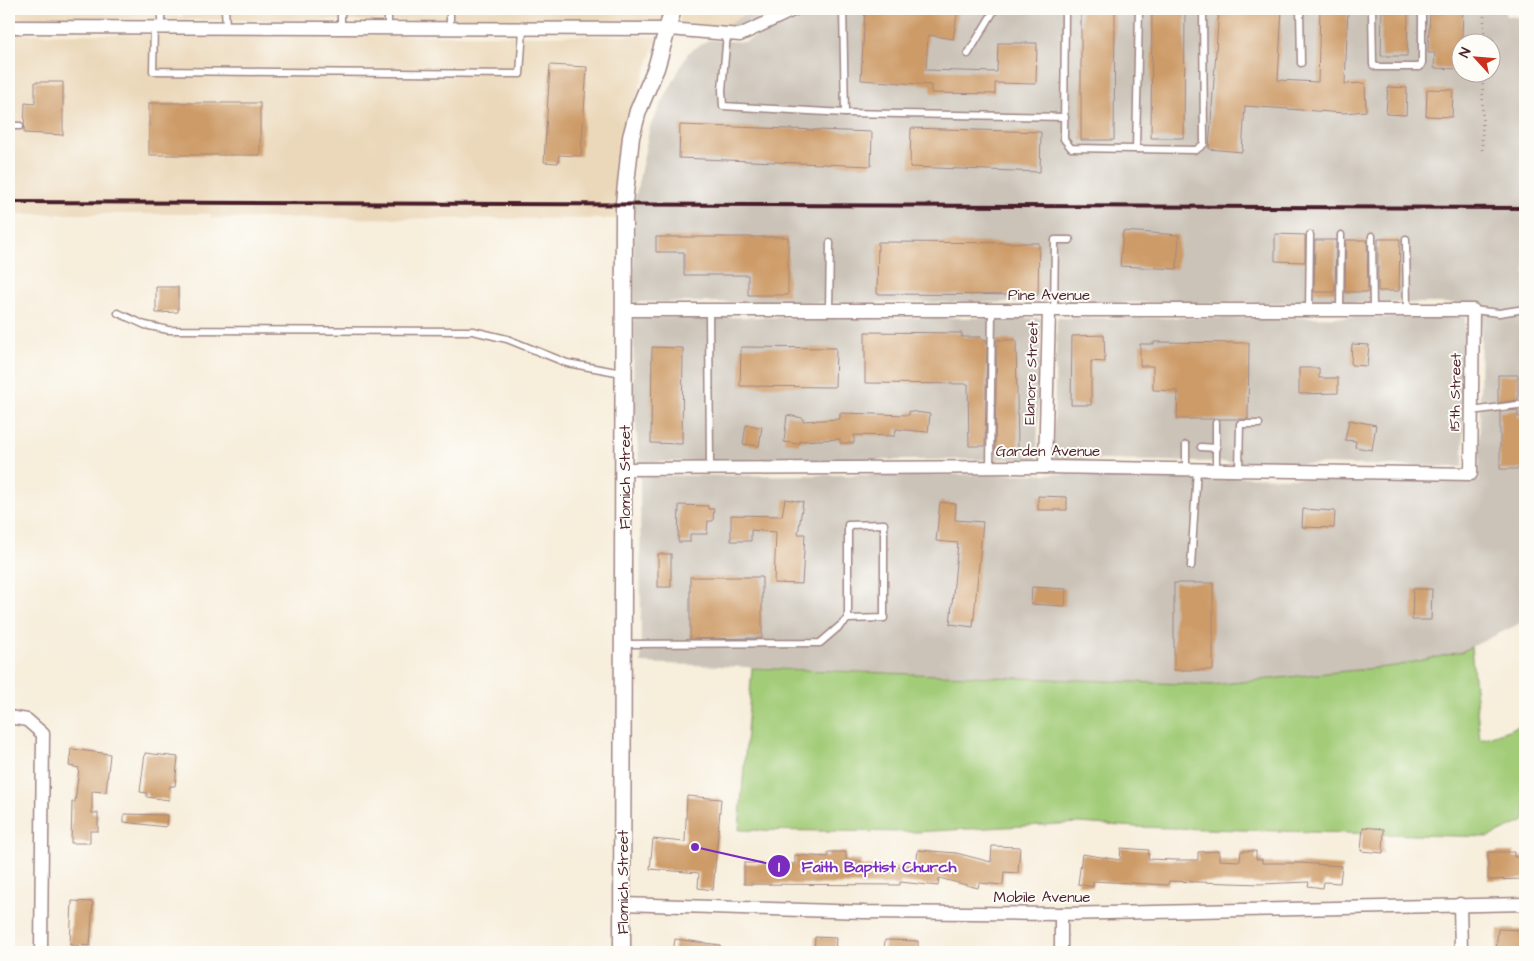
<svg xmlns="http://www.w3.org/2000/svg" width="1534" height="961" font-family="'Architects Daughter',sans-serif">
<style>
.built{fill:#ebd8ba}
.industrial{fill:#cbc3b8;fill-rule:evenodd}
.green{fill:#a3cc78;stroke:#767652}
.building{fill:#cd9b68}
.lines{fill:none;stroke-linecap:round;stroke-linejoin:round}
.service-casing{stroke:#a08684;stroke-width:9}
.minor-casing{stroke:#a08684;stroke-width:15}
.tertiary-casing{stroke:#a08684;stroke-width:19}
.path{stroke:#a08684;stroke-width:2.5;stroke-dasharray:1 4;stroke-linecap:butt}
.service{stroke:#fff;stroke-width:6}
.minor{stroke:#fff;stroke-width:12}
.tertiary{stroke:#fff;stroke-width:16}
.rail{stroke:#4a1f2b;stroke-width:4}
.labels{text-anchor:middle;stroke-width:4;stroke-linejoin:round;paint-order:stroke}
.street-label{font-size:15px;fill:#4a1f2b;stroke:#fdfcf7}
.leader{fill:none;stroke:#7b2cbf;stroke-width:2}
.callout-dot{fill:#7b2cbf;stroke:#fdfcf7;stroke-width:2}
.mark-label{font-size:15px;text-anchor:middle;font-weight:bold;fill:#fff}
.callout-label{font-size:16px;text-anchor:middle;font-weight:bold;fill:#7b2cbf;stroke:#fdfcf7;stroke-width:4;stroke-linejoin:round;paint-order:stroke}
</style>
<rect width="100%" height="100%" fill="#fdfcf7"/>
<filter id="ink" filterUnits="userSpaceOnUse"><feTurbulence type="fractalNoise" baseFrequency=".02" numOctaves="2"/><feDisplacementMap in="SourceGraphic" scale="10" xChannelSelector="R" yChannelSelector="G"/><feConvolveMatrix kernelMatrix="1 2 1 2 8 2 1 2 1" color-interpolation-filters="sRGB"/></filter>
<filter id="wash" filterUnits="userSpaceOnUse"><feTurbulence type="fractalNoise" baseFrequency=".0096" numOctaves="4" result="noise"/><feDisplacementMap in="SourceGraphic" scale="20" xChannelSelector="R" yChannelSelector="G"/><feGaussianBlur stdDeviation="1.12" result="paint"/><feColorMatrix in="noise" values="0 0 0 0 0 0 0 0 0 0 0 0 0 0 0 0 0 1.4 0 .05"/><feComposite in="paint" operator="in"/></filter>
<g filter="url(#wash)">
<rect width="100%" height="100%" fill="#f7eedc"/>
<!-- built -->
<g class="built">
<path d="M9,9H167V14L182,17L183,9H665L662,22L9,19Z"/>
<path d="M682,9H761L743,15L726,27L679,23Z"/>
<path d="M9,34L658,36L623,134L617,193V219L211,218V214H9Z"/>
</g>
<!-- industrial -->
<g class="industrial">
<path d="M761,9H778L737,28L726,27L743,15Z"/>
<path d="M809,9H1505L1506,16L1525,18V621L1461,652L1395,666L1212,685L641,663L640,476L1053,474L1479,481L1481,317L1479,303L634,302V204L650,126L688,53L708,40L744,42ZM1462,42H1492V72H1462Z"/>
<path d="M634,317L1041,318L1037,459L639,462L633,387Z"/>
<path d="M1465,317L1463,467L1053,459L1057,318Z"/>
</g>
<!-- green -->
<path class="green" d="M1471,647L1480,740L1525,724V821L1488,837L1136,827L1079,823L915,832L739,830L752,668L1212,685L1395,666L1461,652Z"/>
<g id="blocks">
<!-- building -->
<g class="building">
<path d="M865,9H958L953,39L928,35L926,70L997,72L998,43H1037L1036,84L995,83V94L931,93V85L861,80Z"/>
<path d="M1081,9H1115L1114,140H1081Z"/>
<path d="M1152,9H1185L1184,138H1151Z"/>
<path d="M1219,9H1282L1278,80L1318,82L1320,9H1348L1345,84L1365,83L1366,111L1344,113L1245,106L1242,152L1209,149Z"/>
<path d="M1382,9H1408L1407,56H1381Z"/>
<path d="M1430,9H1463L1461,69L1434,68L1435,53H1428Z"/>
<path d="M550,65L587,67L581,156L559,155L558,163L544,162Z"/>
<path d="M35,82H63V135L24,133L25,103L35,104Z"/>
<path d="M1388,87L1407,88L1406,115L1386,114Z"/>
<path d="M1427,89L1453,90L1452,117L1426,116Z"/>
<rect x="149" y="103" width="111" height="52"/>
<path d="M680,125L872,132L871,166L679,158Z"/>
<path d="M911,128L1041,132L1040,172L910,167Z"/>
<path d="M1123,231L1179,235L1177,269L1120,266Z"/>
<path d="M1275,234L1305,235V262L1275,261Z"/>
<path d="M656,237H788V295H748V275H684V252H656Z"/>
<path d="M1378,239H1400L1399,291H1378Z"/>
<path d="M1315,240H1336L1335,292H1314Z"/>
<path d="M1346,240H1367L1368,292H1345Z"/>
<path d="M878,242L1039,243L1038,295L877,294Z"/>
<path d="M156,287H178V312L156,313Z"/>
<path d="M865,332L962,333V337H981V340H987L985,446H969L968,384L865,383Z"/>
<path d="M1104,335L1105,362L1091,361V405H1071L1072,336Z"/>
<path d="M997,340H1016L1018,449H995Z"/>
<path d="M1154,342L1249,343L1248,419H1177L1178,391L1153,390V366H1140V344H1154Z"/>
<path d="M1352,344L1369,345L1367,366L1351,365Z"/>
<path d="M652,347L683,348L682,444L651,443Z"/>
<path d="M741,347L836,348L835,387L740,386Z"/>
<path d="M1299,368H1319V378H1338V393L1299,394Z"/>
<path d="M1498,375H1518V400L1498,403Z"/>
<path d="M1518,410V417H1525V469H1500V412Z"/>
<path d="M909,411L930,414L928,432L896,429L895,436L854,435V443H840V439L800,441L799,444L784,442L787,415L803,418V421L840,419V413L909,415Z"/>
<path d="M1349,420L1376,425L1372,450L1355,447L1356,441L1345,440Z"/>
<path d="M746,425L762,427L759,446L743,444Z"/>
<path d="M1038,496L1067,497V510H1038Z"/>
<path d="M785,499L803,502L798,534H805L802,584L774,583L776,532L751,530V541H731V515L782,516Z"/>
<path d="M940,502L956,504L955,520L983,522L973,627L950,624L958,543L936,541Z"/>
<path d="M679,505L708,506V509H714L713,521H708L707,534H690V542H678Z"/>
<path d="M1303,509L1335,511L1334,528L1302,527Z"/>
<rect x="658" y="554" width="13" height="33"/>
<path d="M690,577H762V638L690,639Z"/>
<rect x="1174" y="583" width="39" height="87"/>
<path d="M1032,587L1066,589L1065,606L1031,604Z"/>
<path d="M1413,589H1432L1431,620H1412Z"/>
<path d="M71,749L110,754L106,792L92,791V813H98V831H90V843H71L72,802H75L79,768L69,766Z"/>
<path d="M145,753L178,757L175,786H170L169,800L147,797V793L140,792Z"/>
<path d="M687,796L721,799L713,890L698,888L699,873L650,869L653,839L685,842Z"/>
<path d="M124,814L167,815L166,827L124,822Z"/>
<path d="M1363,827L1384,829L1383,853L1361,851Z"/>
<path d="M992,846L1020,847L1018,873L1004,872L1003,885L979,883L978,888L939,878L938,886L900,882V885L744,884V863L795,864V855L828,857V852H846V860L861,861V866L911,867L912,865H916L918,850L956,853L991,862Z"/>
<path d="M1121,848L1149,850L1148,859L1174,860H1198V852L1219,851V860L1240,861L1241,851H1256V859H1262V863H1300L1342,866L1340,883L1324,882L1323,888L1308,886L1309,882L1261,884L1169,881L1168,885L1093,881V887L1078,884L1082,854L1120,860Z"/>
<path d="M1488,852H1514V857H1525V879L1488,880Z"/>
<path d="M72,901L93,902L90,946L70,945Z"/>
<path d="M1498,929L1525,930V951L1496,952Z"/>
<path d="M815,937L836,938L835,952H814Z"/>
<path d="M675,939L720,945V952H673Z"/>
<path d="M885,940L918,941V952H884Z"/>
</g>
</g>
</g>
<g filter="url(#ink)">
<use href="#blocks" fill-opacity="0" stroke="#a08684" stroke-width="1"/>
<g class="lines">
<!-- service casing -->
<g class="service-casing">
<g id="service">
<path d="M161,9V27"/>
<path d="M225,9L226,27"/>
<path d="M341,9V28"/>
<path d="M843,9L845,113"/>
<path d="M1065,9L1064,139L1071,148L1196,150L1204,144L1203,9"/>
<path d="M1300,9L1301,63"/>
<path d="M1372,9L1373,65L1377,67H1420L1422,63V9"/>
<path d="M154,27L153,71L520,74L523,29"/>
<path d="M388,28V9"/>
<path d="M450,28V9"/>
<path d="M727,34L722,90L723,106L845,113L1065,117"/>
<path d="M968,54L995,9"/>
<path d="M9,126H20"/>
<path d="M1136,149L1139,9"/>
<path d="M1372,236L1373,310"/>
<path d="M1406,239L1407,310"/>
<path d="M709,310L710,469"/>
<path d="M829,310L830,243"/>
<path d="M1309,310L1310,235"/>
<path d="M1340,310L1341,235"/>
<path d="M1473,310L1499,313L1525,309"/>
<path d="M1054,311L1055,240H1070"/>
<path d="M118,313L145,325L168,330L473,331L507,339L567,363L622,373"/>
<path d="M1471,411L1525,404"/>
<path d="M1201,447L1217,448"/>
<path d="M990,467L992,311"/>
<path d="M1186,469V445"/>
<path d="M1216,470V423"/>
<path d="M1239,470L1240,424H1259"/>
<path d="M1191,566L1197,469"/>
<path d="M624,644L820,643L848,619V525L884,524V618L848,619"/>
</g>
</g>
<!-- minor casing -->
<g class="minor-casing">
<g id="minor">
<path d="M9,27L669,29L740,35L795,9"/>
<path d="M1045,467L1049,311"/>
<path d="M625,469L1045,467L1471,474L1473,310H626"/>
<path d="M9,717L27,720L43,734L41,952"/>
<path d="M623,904L864,912L1061,914L1525,904"/>
<path d="M1460,904L1461,952"/>
<path d="M1061,914V952"/>
</g>
</g>
<!-- tertiary casing -->
<g class="tertiary-casing">
<path id="tertiary" d="M622,952L624,203L631,137L638,111L656,68L673,9"/>
</g>
<!-- path -->
<g class="path">
<path d="M1484,42V9"/>
<path d="M1482,150L1483,72"/>
</g>
<!-- service -->
<use href="#service" class="service"/>
<!-- minor -->
<use href="#minor" class="minor"/>
<!-- tertiary -->
<use href="#tertiary" class="tertiary"/>
<!-- rail -->
<path class="rail" d="M9,202L1525,208"/>
</g>
</g>
<g class="labels">
<!-- street labels -->
<g class="street-label">
<text x="1049" y="300">Pine Avenue</text>
<text transform="translate(1031 373) rotate(-88)" y="5">Elanore Street</text>
<text transform="translate(1455 392) rotate(-89)" y="5">15th Street</text>
<text x="1048" y="456">Garden Avenue</text>
<text transform="translate(625 477) rotate(-90)" y="5">Flomich Street</text>
<text transform="translate(623 882) rotate(-90)" y="5">Flomich Street</text>
<text x="1042" y="902">Mobile Avenue</text>
</g>
</g>
<!-- callouts -->
<path class="leader" d="M695 847L779 866"/>
<g class="callout-dot">
<circle cx="695" cy="847" r="5"/>
<circle cx="779" cy="866" r="12"/>
</g>
<g class="mark-label">
<text x="779" y="872">1</text>
</g>
<g class="callout-label">
<text x="879" y="872">Faith Baptist Church</text>
</g>
<!-- margin -->
<rect width="1534" height="961" fill="none" stroke="#fdfcf7" stroke-width="30"/>
<!-- north arrow -->
<g transform="translate(1476 58) rotate(296)"><circle r="24" fill="#fdfcf7" stroke="#b5a4a5"/>
<path d="M0-4L9 19L0 12L-9 19Z" fill="#c8321e"/>
<text y="-8" font-size="14" font-weight="bold" text-anchor="middle" fill="#4a1f2b">N</text>
</g>
</svg>
